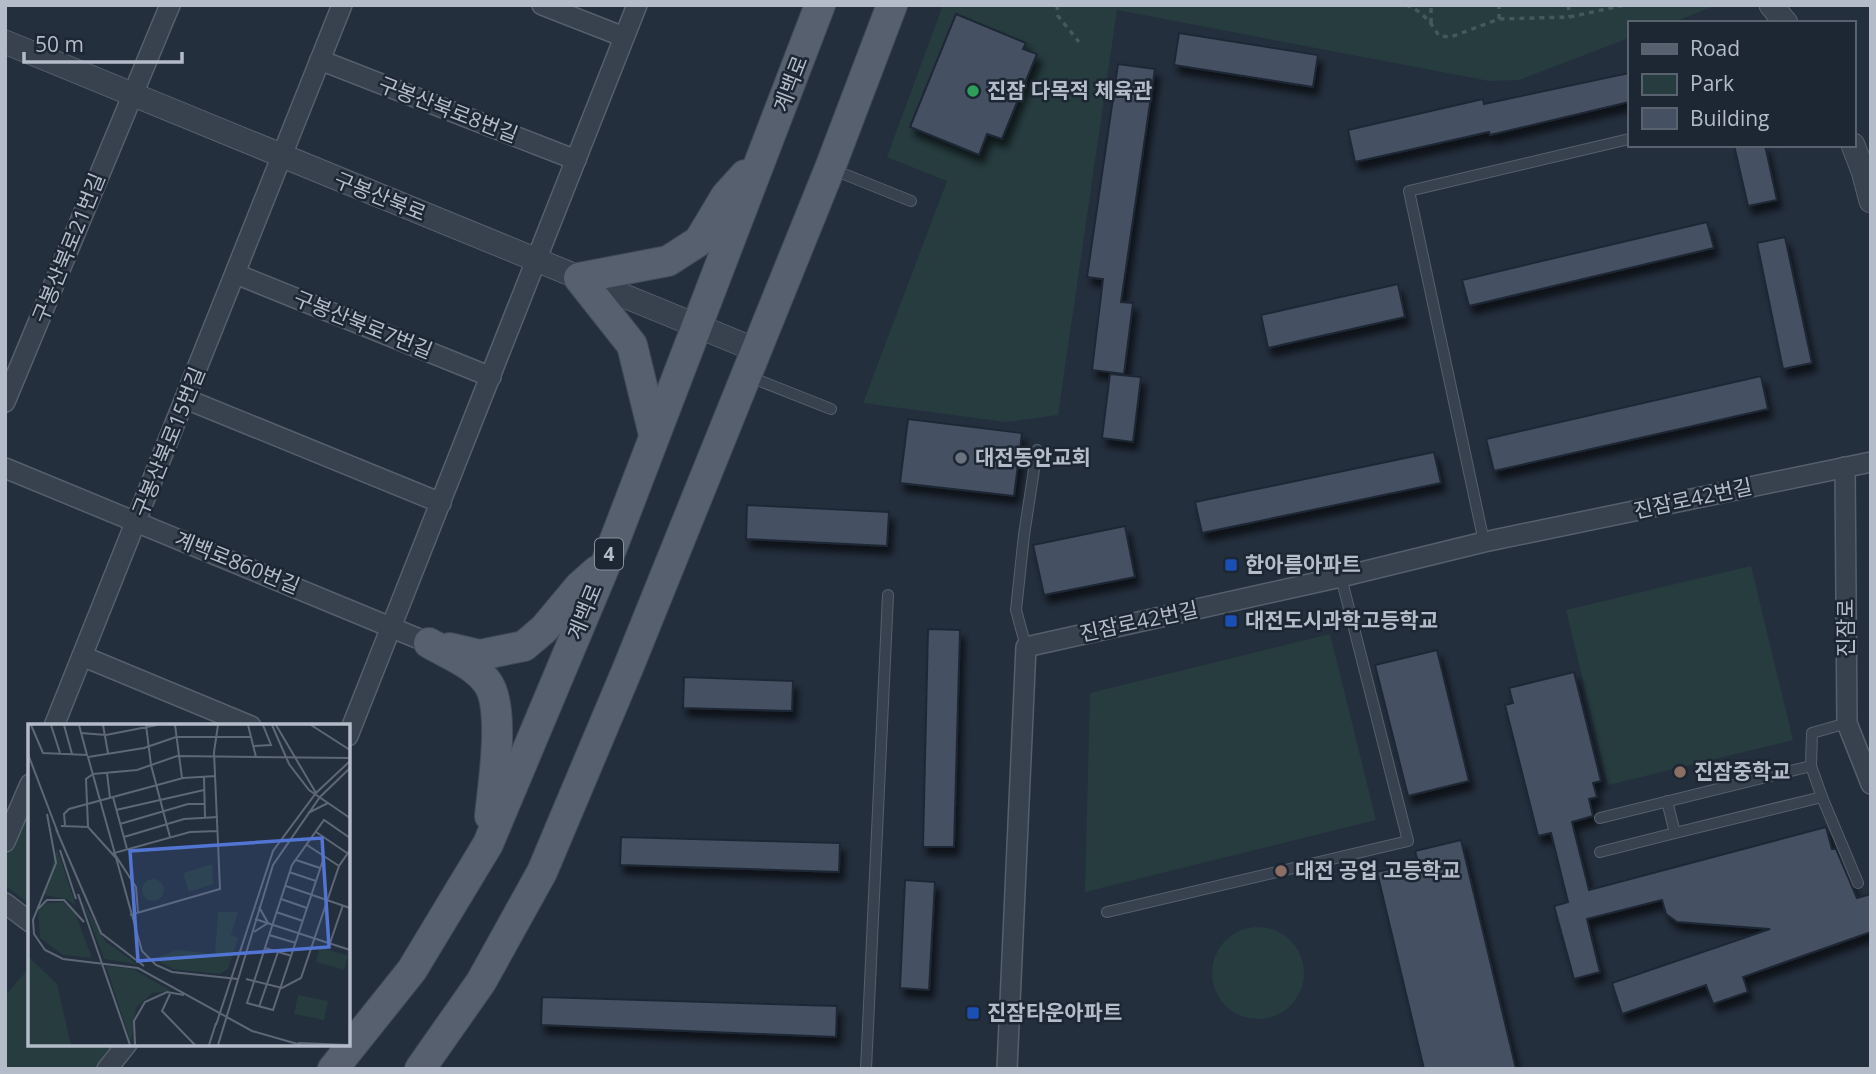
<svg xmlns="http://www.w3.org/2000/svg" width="1876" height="1074" font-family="'Open Sans','Noto Sans KR',sans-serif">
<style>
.green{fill:#263c3f}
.building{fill:#455162;stroke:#1f2835;stroke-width:2;filter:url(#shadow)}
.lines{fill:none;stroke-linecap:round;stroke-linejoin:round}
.service-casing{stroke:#565f6c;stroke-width:12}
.minor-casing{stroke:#565f6c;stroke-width:22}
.tertiary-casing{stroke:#565f6c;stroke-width:25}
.primary-casing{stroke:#414a57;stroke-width:32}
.path{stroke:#44595c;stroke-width:3.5;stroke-dasharray:5 5;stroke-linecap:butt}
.service{stroke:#38414e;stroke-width:10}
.minor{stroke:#38414e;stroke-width:19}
.tertiary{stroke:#38414e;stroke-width:23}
.primary{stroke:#56606e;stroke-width:30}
.leisure-dot{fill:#2e9e5b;stroke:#1d2633;stroke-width:2.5}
.worship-dot{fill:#6b7280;stroke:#1d2633;stroke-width:2.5}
.transit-dot{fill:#1a4fb4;stroke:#1d2633;stroke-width:2.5}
.education-dot{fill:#8d6e63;stroke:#1d2633;stroke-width:2.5}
.labels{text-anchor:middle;stroke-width:5;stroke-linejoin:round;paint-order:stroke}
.shield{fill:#1d2633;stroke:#878f9c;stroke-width:2}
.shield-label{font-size:19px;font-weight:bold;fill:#b4bcc9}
.street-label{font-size:21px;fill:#b4bcc9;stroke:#1d2633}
.poi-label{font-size:21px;font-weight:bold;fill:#b4bcc9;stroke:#1d2633;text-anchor:start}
.inset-road{fill:none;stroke:#5e6776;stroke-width:2}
.view{fill:#5274d3;fill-opacity:0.15;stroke:#5274d3;stroke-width:3.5}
.inset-edge{fill:none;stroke:#b4bcc9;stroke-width:3.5}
</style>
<defs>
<filter id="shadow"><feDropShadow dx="4.5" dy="8" stdDeviation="3.5" flood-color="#0009"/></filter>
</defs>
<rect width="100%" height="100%" fill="#242f3e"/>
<!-- green -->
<g class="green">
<path d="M943,5H1717L1671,23H1629V38L1519,80L1489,81L1117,10L1058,415L1006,422L863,403L947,181L887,157Z"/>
<path d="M1751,566L1793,740L1608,785L1566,610Z"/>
<path d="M1330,634L1376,820L1085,892L1090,693Z"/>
<path d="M30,812V905L5,885V858Z"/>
<circle cx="1258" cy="973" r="46"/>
<path d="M30,967V1044H120L99,1069H5V996Z"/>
</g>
<!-- building -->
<g class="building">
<path d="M956,14L1026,43L1023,49L1037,54L1002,139L987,134L979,155L910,127Z"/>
<path d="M1179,33L1318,55L1313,87L1174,65Z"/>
<path d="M1118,64L1155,69L1121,302L1133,303L1124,374L1092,370L1103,279L1087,277Z"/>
<path d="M1629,73V102L1490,135L1489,132L1355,162L1348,130L1483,99L1484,104Z"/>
<path d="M1734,145H1765L1777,200L1748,206Z"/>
<path d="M1707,222L1714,248L1469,306L1462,280Z"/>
<path d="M1785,237L1812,363L1783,369L1757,243Z"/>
<path d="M1398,284L1405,317L1268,348L1261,315Z"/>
<path d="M1110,374L1141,377L1133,442L1102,438Z"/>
<path d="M1761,376L1768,409L1494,471L1486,439Z"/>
<path d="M908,419L1022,433L1014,496L900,483Z"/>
<path d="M1434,452L1441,483L1202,533L1195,502Z"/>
<path d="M747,505L889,512L887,546L746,539Z"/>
<path d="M1125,526L1135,577L1044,595L1033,545Z"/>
<path d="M928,629L960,630L954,847H923Z"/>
<path d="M1437,650L1469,781L1408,796L1375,665Z"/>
<path d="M1574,672L1601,781L1593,783L1597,797L1589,799L1593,816L1572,822L1589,890L1826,827L1832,849H1836L1857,898L1871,894V932L1743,977L1748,992L1713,1004L1706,985L1622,1014L1612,983L1770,929L1677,922L1666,914L1662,900L1587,919L1600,972L1574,979L1554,906L1568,902L1551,833L1538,836L1505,705L1513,703L1509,688Z"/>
<path d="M684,677L793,681L792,711L683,708Z"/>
<path d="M621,837L840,843L839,872L620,865Z"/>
<path d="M1461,840L1516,1069H1424L1377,872L1418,862L1415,851Z"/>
<path d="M905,880L935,882L929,990L900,988Z"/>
<path d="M542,997L837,1006L836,1037L541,1025Z"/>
</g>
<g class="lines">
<!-- service casing -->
<g class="service-casing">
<g id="service">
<path d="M834,170L911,201"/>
<path d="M750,377L831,409"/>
<path d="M1484,542L1409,191L1629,139"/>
<path d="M1026,647L1016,610L1024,535L1037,450"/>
<path d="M1811,766L1822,797L1858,883"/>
<path d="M1600,818L1811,766L1812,733L1847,723"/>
<path d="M1675,833L1822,797"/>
<path d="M1600,852L1675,833L1667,801"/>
<path d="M1107,912L1408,841L1341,577"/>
<path d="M866,1069L888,595"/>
</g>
</g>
<!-- minor casing -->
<g class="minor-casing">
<g id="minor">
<path d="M542,5L624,37"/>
<path d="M320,60L576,160"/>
<path d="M236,274L491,377"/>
<path d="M186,399L441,503"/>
<path d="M5,402L170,5"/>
<path d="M1845,467L1847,723L1871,784"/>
<path d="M5,468L429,643"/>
<path d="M82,656L251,726"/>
<path d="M54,726C152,486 245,245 342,5"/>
<path d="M348,736L637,5"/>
<path d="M5,842L30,784"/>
<path d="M5,903L30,922"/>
<path d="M107,1069L127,1044"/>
<path d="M1007,1069L1026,647L1341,577L1484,542L1871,462"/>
</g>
</g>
<!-- tertiary casing -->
<g class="tertiary-casing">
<g id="tertiary">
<path d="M1771,5L1786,23"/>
<path d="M5,42L756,350"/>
<path d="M1853,145L1863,171L1871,201"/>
</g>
</g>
<!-- primary casing -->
<g class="primary-casing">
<g id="primary">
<path d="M654,435L632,345L579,278L668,261L699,241L726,196L745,175"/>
<path d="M429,643C448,654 474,664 487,682C506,707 493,785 490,816"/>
<path d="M450,648L480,655L524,646L544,629L580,586L597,571"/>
<path d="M333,1069L412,970L488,844L606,563L820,5"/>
<path d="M420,1069L481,982L542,872L628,668L830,168L892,5"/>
</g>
</g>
<!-- path -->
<g class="path">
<path d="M1057,5L1058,16L1079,42"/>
<path d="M1406,5C1421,10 1431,22 1439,36L1451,37L1499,19L1570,17L1624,5"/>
<path d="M1568,5L1570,17"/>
<path d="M1499,19V5"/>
<path d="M1431,23V5"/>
</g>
<!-- service -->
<use href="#service" class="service"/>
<!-- minor -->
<use href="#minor" class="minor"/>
<!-- tertiary -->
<use href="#tertiary" class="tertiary"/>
<!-- primary -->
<use href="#primary" class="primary"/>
</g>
<!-- markers -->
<circle class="leisure-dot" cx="973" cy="91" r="7"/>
<circle class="worship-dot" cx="961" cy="458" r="7"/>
<g class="transit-dot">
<rect x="1224" y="558" width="14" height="14" rx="3.5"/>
<rect x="1224" y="614" width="14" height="14" rx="3.5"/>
<rect x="966" y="1006" width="14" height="14" rx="3.5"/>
</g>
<g class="education-dot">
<circle cx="1680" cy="772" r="7"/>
<circle cx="1281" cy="871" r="7"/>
</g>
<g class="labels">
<!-- shield labels -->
<rect class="shield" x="595" y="538.5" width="28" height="31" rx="5"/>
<g class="shield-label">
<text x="609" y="561">4</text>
</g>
<!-- street labels -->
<g class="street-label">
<text transform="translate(791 84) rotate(-69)" y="7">계백로</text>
<text transform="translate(448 110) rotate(21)" y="7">구봉산북로8번길</text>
<text transform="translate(380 197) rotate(22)" y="7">구봉산북로</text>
<text transform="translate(69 248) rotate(-68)" y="7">구봉산북로21번길</text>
<text transform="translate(363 325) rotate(22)" y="7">구봉산북로7번길</text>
<text transform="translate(169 442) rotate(-68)" y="7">구봉산북로15번길</text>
<text transform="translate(1693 499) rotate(-12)" y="7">진잠로42번길</text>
<text transform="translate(237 563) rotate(22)" y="7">계백로860번길</text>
<text transform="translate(585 612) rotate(-68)" y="7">계백로</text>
<text transform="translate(1139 622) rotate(-12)" y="7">진잠로42번길</text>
<text transform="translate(1846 628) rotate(-90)" y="7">진잠로</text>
</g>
<!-- poi labels -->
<g class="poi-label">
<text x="987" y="98">진잠 다목적 체육관</text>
<text x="975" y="465">대전동안교회</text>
<text x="1245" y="572">한아름아파트</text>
<text x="1245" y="628">대전도시과학고등학교</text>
<text x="1694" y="779">진잠중학교</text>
<text x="1295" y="878">대전 공업 고등학교</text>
<text x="987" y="1020">진잠타운아파트</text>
</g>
</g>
<!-- overview -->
<g transform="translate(28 724)">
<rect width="322" height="322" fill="#242f3e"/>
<path d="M29,125L48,182L39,175L16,171ZM184,140L185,160L161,168L155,149ZM114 166a11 11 0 1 1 22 0a11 11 0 1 1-22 0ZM54,176L77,217L109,240L76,235ZM35,178L47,189L64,234L35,231L12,214L10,187L19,179ZM190,188H210L203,211L210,214L200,245L192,250L145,245L126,235L149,226L187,230ZM292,223L320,232L316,246L288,238ZM0,232L29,260L43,321H0ZM78,242L105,245L143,267L124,269L108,284L103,319ZM270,271L300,277L296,296L266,290Z" fill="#263c3f"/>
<path class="inset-road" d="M3,1L15,29L59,31L51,1M23,1L32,29M36,1L44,30M75,1L80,29M118,1L123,41L142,113M147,1L154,54M220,1L228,33M244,1L261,40L281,66L322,94M248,1L288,69M283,1L322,26M53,9L78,11L129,1M226,22L243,21L235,1M0,30L30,109M79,49L82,74M65,50L109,46L149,32L322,34M176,52L177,94M85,73L99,125M88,86L176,66M280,89L300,79M19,90L28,139L5,196L6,210L17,226L35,235L110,244L224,307L273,321M92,100L160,80H177M37,101L36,90L41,85L155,54L188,52M33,102L60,103L58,55L65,50M60,103L88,134M28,105L73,209L116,242M288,108L322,131M96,113L156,95L190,93M279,121L311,142M32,126L48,175M296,133L245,286L219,279L264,141L296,96L322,114M268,136L292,144M261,148L288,157M258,162L322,184M50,170L102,321M253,175L279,184M10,185L19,176H36L56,198M110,188L108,163L86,129L162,108L190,107M248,188L275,197M102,191L192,165L186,28L190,1M227,195L322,226M226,208L240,199L231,183M241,211L268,219M302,219L315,181M237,224L264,232M210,255L144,248L128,241L114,227L60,33L116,24L148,13H223M218,255L254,264L273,254L311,142L322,126M142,270L134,287L167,321M231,283L250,228M188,301L245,127L288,69L322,37M270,319L322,321M107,321L106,297L117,278L139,268L156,271M181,321L188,299M190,321L245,141L292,73L322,44"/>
<path class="view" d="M294,114L301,223L110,237L102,127Z"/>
<rect width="322" height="322" class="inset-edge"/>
</g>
<!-- border -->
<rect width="1876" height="1074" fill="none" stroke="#b4bcc9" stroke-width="14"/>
<!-- legend -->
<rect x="1628" y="21" width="228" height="126" fill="#1d2633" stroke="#59626f" stroke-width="2"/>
<rect x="1642" y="44" width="35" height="10" fill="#56606e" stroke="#59626f" stroke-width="2"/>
<text x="1690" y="56" font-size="21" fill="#b4bcc9">Road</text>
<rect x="1642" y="74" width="35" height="21" fill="#263c3f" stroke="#59626f" stroke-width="2"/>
<text x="1690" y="91" font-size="21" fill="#b4bcc9">Park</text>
<rect x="1642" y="108" width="35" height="21" fill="#455162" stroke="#59626f" stroke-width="2"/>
<text x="1690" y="126" font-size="21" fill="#b4bcc9">Building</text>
<!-- scale -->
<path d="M24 52v10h158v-10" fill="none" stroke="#b4bcc9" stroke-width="3.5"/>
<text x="35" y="52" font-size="21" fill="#b4bcc9" stroke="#1d2633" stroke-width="5" paint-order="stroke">50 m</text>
</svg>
